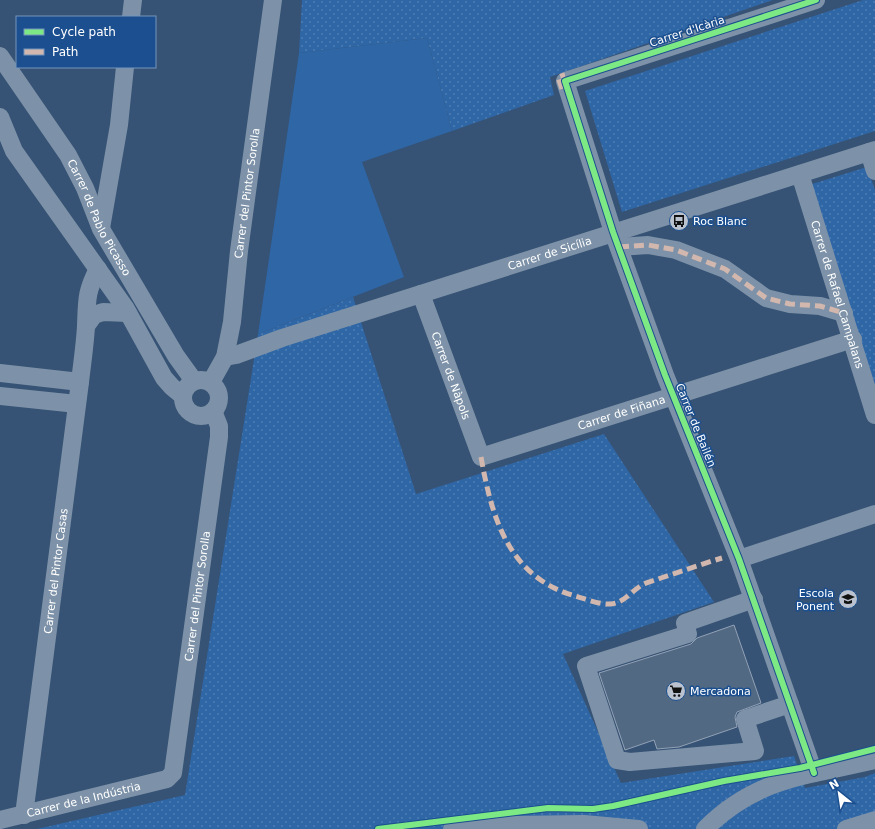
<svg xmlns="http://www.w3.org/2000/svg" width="875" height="829" font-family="'DejaVu Sans',sans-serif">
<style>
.grass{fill:url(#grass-dots)}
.garden{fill:#2f66a5}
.building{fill:#526984;stroke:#92a2b6}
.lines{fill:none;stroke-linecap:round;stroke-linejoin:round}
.minor{stroke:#7d92a8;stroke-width:18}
.quiet{stroke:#d1b7ad;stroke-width:5;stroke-dasharray:10 5;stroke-linecap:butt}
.cycleway-casing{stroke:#1b4f8f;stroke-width:8}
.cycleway{stroke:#7ce984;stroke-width:6}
.labels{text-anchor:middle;stroke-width:3;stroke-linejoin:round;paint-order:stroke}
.street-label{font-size:11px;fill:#fff;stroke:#1b4f8f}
.poi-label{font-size:11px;fill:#fff;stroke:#1b4f8f;text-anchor:start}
</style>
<defs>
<pattern id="grass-dots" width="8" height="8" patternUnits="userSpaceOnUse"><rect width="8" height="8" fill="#2f66a5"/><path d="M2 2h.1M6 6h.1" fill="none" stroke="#4e7db2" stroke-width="1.8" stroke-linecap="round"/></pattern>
</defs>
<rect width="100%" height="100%" fill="#365274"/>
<!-- grass -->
<g class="grass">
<path d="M302,0H773L550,77L554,95L452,131L427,38L299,53Z"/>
<path d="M863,0H875V131L622,212L585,91Z"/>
<path d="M867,167L875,190V388L812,184Z"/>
<path d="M353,297L416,494L604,434L714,602L563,654L621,783L794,756L805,788L865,777L875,773V829H37L185,795L258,334Z"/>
</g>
<!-- garden -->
<path class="garden" d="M427,38L452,131L362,162L404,277L258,334L299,53Z"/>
<!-- building -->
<path class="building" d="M734,625L761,703L737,712L735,717L737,727L679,747L657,749L654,740L625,750L599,673L691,644L697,638Z"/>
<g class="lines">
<!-- minor -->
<g class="minor">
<path d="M131,17L133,0"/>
<path id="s1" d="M0,56L68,155L85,188L101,229L176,356L194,381"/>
<path d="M0,117L14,151L126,309L164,378L172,387L183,396"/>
<path d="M869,152L875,171"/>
<path id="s2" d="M800,174L875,415"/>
<path d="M101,228L119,125L125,67"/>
<path d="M619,247L648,245L676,250L725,269L766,298L790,304L820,306L844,313"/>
<path id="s3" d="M421,294L481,457L853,339"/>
<path d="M86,326L94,315L103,312L128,313"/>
<path id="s4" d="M225,357L236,355L282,338L875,150"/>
<path d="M0,373L80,382"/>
<circle cx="201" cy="398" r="18"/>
<path id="s5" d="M211,382L225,357L232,322L239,251L273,0"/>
<path d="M0,396L77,404"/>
<path d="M739,559L875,514"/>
<path d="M754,599L685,623L688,634L586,666L617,760L630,762L755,751L745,719L790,704"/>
<path d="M814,773L739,559L665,375L613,232L565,81L816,0"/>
<path id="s6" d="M24,815L80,382C82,364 85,345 86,326C87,300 86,292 98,269"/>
<path id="s7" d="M0,820L167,779L173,773L219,437V426L213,411"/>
<path d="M452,829L502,825L584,824L639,829"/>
<path d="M705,829C757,777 808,776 875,760"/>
<path d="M846,829L875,820"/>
</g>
<!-- quiet -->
<g class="quiet">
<path d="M562,89L558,77L565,75"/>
<path d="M619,247L648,245L676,250L725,269L766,298L790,304L820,306L844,313"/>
<path d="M481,457C492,519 509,577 575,596C586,599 600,605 611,604C623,603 630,593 639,587C645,582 654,581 661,578C682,571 702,564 722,558"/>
</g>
<!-- cycleway casing -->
<g class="cycleway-casing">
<g id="cycleway">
<path d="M814,773L739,559L665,375L613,232L565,81L816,0"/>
<path d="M378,829L548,808L593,809L613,806L724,781L800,768L875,749"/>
</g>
</g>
<!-- cycleway -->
<use href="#cycleway" class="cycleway"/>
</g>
<!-- icons -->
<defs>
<g id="bus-disc" transform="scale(1)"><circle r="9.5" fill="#b9c2ce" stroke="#1b4f8f"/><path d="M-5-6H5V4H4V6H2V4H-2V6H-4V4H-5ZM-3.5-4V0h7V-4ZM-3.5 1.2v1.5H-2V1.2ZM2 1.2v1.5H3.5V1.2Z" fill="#111"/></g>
<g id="school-disc" transform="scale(1)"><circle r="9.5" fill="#b9c2ce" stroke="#1b4f8f"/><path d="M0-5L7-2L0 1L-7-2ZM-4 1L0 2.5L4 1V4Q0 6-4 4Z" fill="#111"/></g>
<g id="supermarket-disc" transform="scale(1)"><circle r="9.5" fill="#b9c2ce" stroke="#1b4f8f"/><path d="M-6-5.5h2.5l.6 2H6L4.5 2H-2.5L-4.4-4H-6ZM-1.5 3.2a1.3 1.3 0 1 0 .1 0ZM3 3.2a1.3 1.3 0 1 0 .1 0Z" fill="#111"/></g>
</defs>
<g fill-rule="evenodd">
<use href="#bus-disc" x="679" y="221"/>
<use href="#school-disc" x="848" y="599"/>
<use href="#supermarket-disc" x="676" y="691"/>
</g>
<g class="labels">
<!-- street labels -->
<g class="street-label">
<text transform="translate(687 31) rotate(-18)" y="4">Carrer d'Icària</text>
<text dy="4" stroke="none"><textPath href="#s5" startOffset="194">Carrer del Pintor Sorolla</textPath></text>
<text dy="4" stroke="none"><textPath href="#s1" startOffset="190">Carrer de Pablo Picasso</textPath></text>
<text dy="4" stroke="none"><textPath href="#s4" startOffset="341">Carrer de Sicília</textPath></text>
<text dy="4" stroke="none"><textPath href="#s2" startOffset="126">Carrer de Rafael Campalans</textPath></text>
<text dy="4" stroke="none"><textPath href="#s3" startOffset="87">Carrer de Nàpols</textPath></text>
<text dy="4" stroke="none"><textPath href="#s3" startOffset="321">Carrer de Fiñana</textPath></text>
<text transform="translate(696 425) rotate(68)" y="4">Carrer de Bailén</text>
<text dy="4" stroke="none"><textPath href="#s6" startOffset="246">Carrer del Pintor Casas</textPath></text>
<text dy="4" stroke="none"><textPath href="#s7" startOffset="359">Carrer del Pintor Sorolla</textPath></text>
<text dy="4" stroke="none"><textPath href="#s7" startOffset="86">Carrer de la Indústria</textPath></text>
</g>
<!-- poi labels -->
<g class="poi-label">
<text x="693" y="225">Roc Blanc</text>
<text x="834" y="597" text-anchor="end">Escola<tspan x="834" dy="13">Ponent</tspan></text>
<text x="690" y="695">Mercadona</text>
</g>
</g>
<!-- legend -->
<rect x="16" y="16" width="140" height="52" fill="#1b4f8f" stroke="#7695bc"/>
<rect x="24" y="29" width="20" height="6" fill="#7ce984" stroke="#7695bc"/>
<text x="52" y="36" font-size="12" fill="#ffffff">Cycle path</text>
<rect x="24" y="49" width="20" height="6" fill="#d1b7ad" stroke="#7695bc"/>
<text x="52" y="56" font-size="12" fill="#ffffff">Path</text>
<!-- north arrow -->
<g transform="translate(839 793) rotate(330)" stroke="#1b4f8f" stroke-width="3" paint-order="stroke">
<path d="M0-3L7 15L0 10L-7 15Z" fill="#ffffff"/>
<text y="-6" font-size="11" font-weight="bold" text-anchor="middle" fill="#ffffff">N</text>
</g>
</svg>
